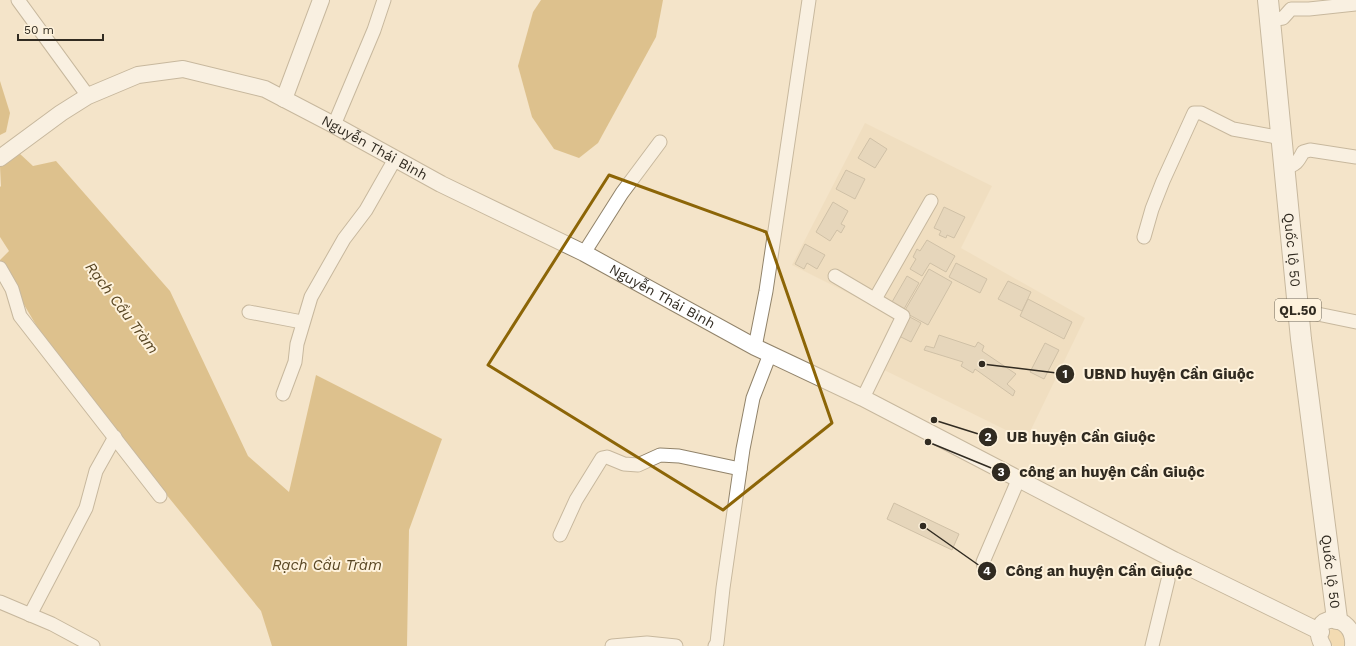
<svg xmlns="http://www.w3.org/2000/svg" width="1356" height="646" font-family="'Work Sans',sans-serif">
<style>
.built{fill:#ebd8b7}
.green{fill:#f1d197}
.water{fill:#c29846}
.building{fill:#d4c5ab;stroke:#a3957c}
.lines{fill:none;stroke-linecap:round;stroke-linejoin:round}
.minor-casing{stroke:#91836a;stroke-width:15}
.tertiary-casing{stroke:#91836a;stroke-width:18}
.primary-casing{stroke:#91836a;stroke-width:22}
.minor{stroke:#fff;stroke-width:13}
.tertiary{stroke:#fff;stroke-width:16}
.primary{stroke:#fff;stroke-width:20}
.marked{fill:none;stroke:#8c6507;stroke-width:3;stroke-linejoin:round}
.labels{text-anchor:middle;stroke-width:4;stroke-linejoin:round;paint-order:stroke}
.shield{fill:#fef2dc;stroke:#6e6759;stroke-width:1}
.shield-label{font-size:13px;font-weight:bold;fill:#312b21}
.street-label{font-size:14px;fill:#312b21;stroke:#fef2dc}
.water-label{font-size:15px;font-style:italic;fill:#574522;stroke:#fef2dc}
.leader{fill:none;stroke:#312b21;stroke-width:1.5}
.callout-dot{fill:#312b21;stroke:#fef2dc;stroke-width:1.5}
.mark-label{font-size:12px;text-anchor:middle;font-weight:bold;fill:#fff}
.callout-label{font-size:15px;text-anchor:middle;font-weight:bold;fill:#312b21;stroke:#fef2dc;stroke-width:4;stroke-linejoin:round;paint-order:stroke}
</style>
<rect width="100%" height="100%" fill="#f4e4c9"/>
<!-- built -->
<path class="built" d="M865,123L992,186L961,248L1085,318L1026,440L874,365L896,317L792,265Z"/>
<!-- green -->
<path class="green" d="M1338,625L1347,643L1344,646H1333L1328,638L1329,631Z"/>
<!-- water -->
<g class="water">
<path d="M541,0H663L656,37L598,143L579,158L554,149L532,117L518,66L533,12Z"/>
<path d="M0,81L10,113L6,132L0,135Z"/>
<path d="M19,153L33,166L56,161L170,291L248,456L289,492L316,375L442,439L409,530L407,646H272L261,611L122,440L39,330L0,264V260L9,251L0,237V187L1,186L0,166Z"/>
</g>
<!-- building -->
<g class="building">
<path d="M870,138L887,149L875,168L858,158Z"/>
<path d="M846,170L865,179L855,199L836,189Z"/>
<path d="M833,202L848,211L841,224L845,226L841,233L837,230L830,241L816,232Z"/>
<path d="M944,207L965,217L954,238L947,235L946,238L939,235L941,231L934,228Z"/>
<path d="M927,240L955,256L946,272L930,263L922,276L910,269L916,259L913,257L917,249L920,251Z"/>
<path d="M805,244L825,255L817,269L807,263L804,269L795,264Z"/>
<path d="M956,263L987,279L980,293L949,277Z"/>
<path d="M929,269L952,282L928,325L904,312Z"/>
<path d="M907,276L919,283L904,309L892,302Z"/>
<path d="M1008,281L1031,292L1022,311L998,299Z"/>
<path d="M1028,299L1072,322L1064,339L1020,316Z"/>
<path d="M908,316L921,323L911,342L897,335Z"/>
<path d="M939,335L975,347L978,342L984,346L982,351L1016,374L1007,384L1015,391L1013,396L975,369L973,373L961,366L963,362L924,350L926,346L934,348Z"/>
<path d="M1045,343L1059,350L1044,379L1030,372Z"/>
<path d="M894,503L959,534L952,550L887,519Z"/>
</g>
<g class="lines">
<!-- minor casing -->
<g class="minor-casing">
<g id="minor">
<path d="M18,0L88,96"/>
<path d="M1270,20L1283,18L1291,9H1309L1356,4"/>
<path d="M334,125L374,30L384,0"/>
<path d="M1284,168C1296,165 1298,162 1303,152L1310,150L1356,157"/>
<path d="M1144,237L1152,209L1163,181L1194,113H1201L1233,129L1282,138"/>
<path d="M584,253L622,193L660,142"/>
<path d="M0,268L12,289L20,316L160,496"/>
<path d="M835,276L903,316L863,398"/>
<path d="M875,299L931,201"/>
<path d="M1298,310L1356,322"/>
<path d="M249,312L302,322"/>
<path d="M755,347L766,291L809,0"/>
<path d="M283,394L295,362L297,344L311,297L344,239L366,210L395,159"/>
<path d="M560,535L576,500L602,458L607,457L624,464L638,465L660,455L679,456L740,469"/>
<path d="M989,572L984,567L983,562L1019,478"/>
<path d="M0,602L52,624L93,646"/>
<path d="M30,615L86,508L96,471L115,437"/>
<path d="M612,646L647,643L676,646"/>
<path d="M715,646L717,643L723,588L743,449L753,398L770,354"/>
<path d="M1152,646L1168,580"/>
</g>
</g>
<!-- tertiary casing -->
<g class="tertiary-casing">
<g id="tertiary">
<path d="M284,99L321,0"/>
<path id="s1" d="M0,158L61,113L88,96L138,75L183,69L265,89L334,125L441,184L584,253L755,347L863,398L1174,560L1321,632"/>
<path d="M1323,646C1304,612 1356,610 1353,646"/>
</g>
</g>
<!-- primary casing -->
<g class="primary-casing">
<g id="primary">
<path id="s2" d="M1268,0L1301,339L1337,619"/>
</g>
</g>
<!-- minor -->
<use href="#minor" class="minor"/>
<!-- tertiary -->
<use href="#tertiary" class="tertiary"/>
<!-- primary -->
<use href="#primary" class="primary"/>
</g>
<!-- marked area -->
<path d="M0 0H1356V646H0ZM609,175L766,232L832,423L723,510L488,365Z" fill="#f4e4c9" fill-opacity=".55" fill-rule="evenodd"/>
<path class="marked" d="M609,175L766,232L832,423L723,510L488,365Z"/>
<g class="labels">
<!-- shield labels -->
<rect class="shield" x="1275" y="299" width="46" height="22" rx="3"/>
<g class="shield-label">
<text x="1298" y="315">QL.50</text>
</g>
<!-- street labels -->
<g class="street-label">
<text dy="5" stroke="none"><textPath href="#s1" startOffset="416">Nguyễn Thái Bình</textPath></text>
<text dy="5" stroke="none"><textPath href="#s2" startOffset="251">Quốc lộ 50</textPath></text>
<text dy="5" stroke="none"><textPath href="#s1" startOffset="740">Nguyễn Thái Bình</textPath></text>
<text dy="5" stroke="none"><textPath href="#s2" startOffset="575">Quốc lộ 50</textPath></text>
</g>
<!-- water labels -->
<g class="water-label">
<text transform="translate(122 308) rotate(53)" y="5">Rạch Cầu Tràm</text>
<text x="327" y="570">Rạch Cầu Tràm</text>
</g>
</g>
<!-- callouts -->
<path class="leader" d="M982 364L1065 374M934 420L988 437M928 442L1001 472M923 526L987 571"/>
<g class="callout-dot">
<circle cx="982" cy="364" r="4"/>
<circle cx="934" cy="420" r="4"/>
<circle cx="928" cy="442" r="4"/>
<circle cx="923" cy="526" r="4"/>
<circle cx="1065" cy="374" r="10"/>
<circle cx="988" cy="437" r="10"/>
<circle cx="1001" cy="472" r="10"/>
<circle cx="987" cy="571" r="10"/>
</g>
<g class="mark-label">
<text x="1065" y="378">1</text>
<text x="988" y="441">2</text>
<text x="1001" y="476">3</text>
<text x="987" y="575">4</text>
</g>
<g class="callout-label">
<text x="1169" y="379">UBND huyện Cần Giuộc</text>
<text x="1081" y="442">UB huyện Cần Giuộc</text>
<text x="1112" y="477">công an huyện Cần Giuộc</text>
<text x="1099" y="576">Công an huyện Cần Giuộc</text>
</g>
<!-- scale -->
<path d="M18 34v6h85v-6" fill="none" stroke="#312b21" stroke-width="2"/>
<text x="24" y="34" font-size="12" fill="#312b21" stroke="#fef2dc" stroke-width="3" paint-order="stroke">50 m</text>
</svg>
